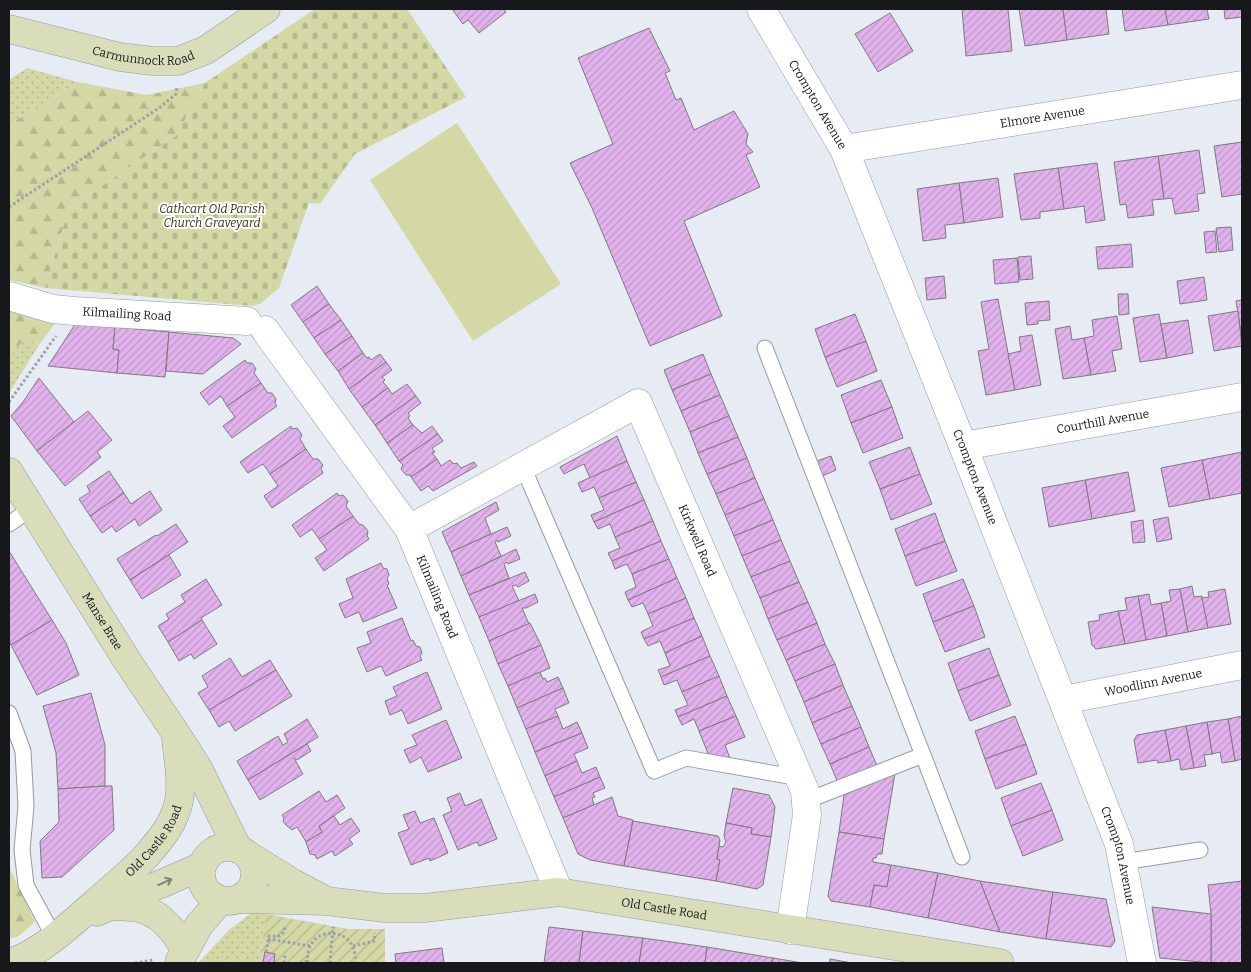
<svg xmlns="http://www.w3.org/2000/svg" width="1251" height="972" font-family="Bitter,serif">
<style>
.grass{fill:url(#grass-dots)}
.forest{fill:url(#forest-firs)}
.cemetery{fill:url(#cemetery-stones)}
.garden{fill:url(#garden-furrows)}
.pitch{fill:#d3d8a5}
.building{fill:url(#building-hatch);stroke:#7f7980}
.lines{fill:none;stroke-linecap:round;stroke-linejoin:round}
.lane-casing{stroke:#9699a2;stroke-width:17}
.street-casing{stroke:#9699a2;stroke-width:29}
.secondary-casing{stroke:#9699a2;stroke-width:29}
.path{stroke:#9da0a7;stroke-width:3;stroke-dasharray:2.5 2.5;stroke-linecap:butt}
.lane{stroke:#fff;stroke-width:15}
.street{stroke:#fff;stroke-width:28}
.secondary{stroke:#daddba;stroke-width:28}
.oneway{stroke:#828472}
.labels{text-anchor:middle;stroke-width:4;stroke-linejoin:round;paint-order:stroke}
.street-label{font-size:12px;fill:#17181b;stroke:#fff}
.park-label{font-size:12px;font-style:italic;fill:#333515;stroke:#fff}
</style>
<defs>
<pattern id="grass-dots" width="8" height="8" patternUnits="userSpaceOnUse" patternTransform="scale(1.25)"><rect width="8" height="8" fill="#d3d8a5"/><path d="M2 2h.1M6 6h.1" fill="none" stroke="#b4b98d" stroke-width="1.8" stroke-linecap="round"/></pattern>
<pattern id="forest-firs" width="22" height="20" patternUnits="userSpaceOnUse" patternTransform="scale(1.25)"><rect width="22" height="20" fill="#d3d8a5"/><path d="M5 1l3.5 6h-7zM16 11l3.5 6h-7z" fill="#b4b98d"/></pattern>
<pattern id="cemetery-stones" width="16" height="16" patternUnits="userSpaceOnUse" patternTransform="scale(1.25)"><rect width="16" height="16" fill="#d3d8a5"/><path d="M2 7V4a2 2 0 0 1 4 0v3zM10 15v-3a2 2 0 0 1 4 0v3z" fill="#b4b98d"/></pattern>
<pattern id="garden-furrows" width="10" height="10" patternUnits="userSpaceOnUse" patternTransform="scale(1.25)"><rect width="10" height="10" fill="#d3d8a5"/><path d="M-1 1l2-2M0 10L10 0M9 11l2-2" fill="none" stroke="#b4b98d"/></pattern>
<pattern id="building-hatch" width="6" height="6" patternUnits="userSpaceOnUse" patternTransform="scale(1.25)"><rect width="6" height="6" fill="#e1b2ec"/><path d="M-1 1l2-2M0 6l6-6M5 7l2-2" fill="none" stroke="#c098ca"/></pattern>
</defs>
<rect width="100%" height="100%" fill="#e7ebf4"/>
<!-- grass -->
<g class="grass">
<path d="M27,68L78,82L9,125V80Z"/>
<path d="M25,339L39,345L9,393V356Z"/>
<path d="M253,912L266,914L259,963H198L230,929Z"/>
</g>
<!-- forest -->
<g class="forest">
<path d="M78,82L147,95L205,83L176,136L69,208L45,288L9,280V125Z"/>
<path d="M9,305L58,319L39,345L25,339L9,356Z"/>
<path d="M9,864L11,871L35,922L19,936L9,939Z"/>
</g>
<!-- cemetery -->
<path class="cemetery" d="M315,9H407L466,97L355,154L320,204L309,203L279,288L260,304L252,306L45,288L69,208L176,136L205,83Z"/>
<!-- garden -->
<path class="garden" d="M266,914L348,929H385V963H259Z"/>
<!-- pitch -->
<path class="pitch" d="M457,123L561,284L473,341L370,180Z"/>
<!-- building -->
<g class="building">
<path d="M452,9H504L506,12L479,33L468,20L463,24Z"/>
<path d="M962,9H1008L1012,51L966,56Z"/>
<path d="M1019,9H1063L1067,40L1025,46Z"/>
<path d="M1063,9H1106L1109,34L1067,40Z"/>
<path d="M1122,9H1165L1168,25L1125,31Z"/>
<path d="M1165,9H1207L1209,19L1168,25Z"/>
<path d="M1224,9H1242V17L1225,19Z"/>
<path d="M890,13L913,51L878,72L855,34Z"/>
<path d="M649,28L670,71L665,73L676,100L681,98L694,130L734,111L748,134L746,144L753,152L746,155L760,187L684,221L722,316L650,346L592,208L570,163L613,144L578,58Z"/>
<path d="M1242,142V194L1222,197L1214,146Z"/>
<path d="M1199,150L1205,193L1197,194L1199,211L1175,214L1172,198L1164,199L1158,156Z"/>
<path d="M1158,156L1164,199L1152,200L1154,215L1128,218L1126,204L1120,205L1114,162Z"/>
<path d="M1097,163L1105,220L1086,223L1084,206L1064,209L1058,168Z"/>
<path d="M1058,168L1064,209L1040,212V218L1021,220L1014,174Z"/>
<path d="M998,178L1003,217L964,223L959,183Z"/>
<path d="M959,183L964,223L945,225L946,238L923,241L917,189Z"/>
<path d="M1231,227L1233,250L1219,252L1216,228Z"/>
<path d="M1215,231L1217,252L1206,253L1204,232Z"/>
<path d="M1131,244L1133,267L1098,269L1096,247Z"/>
<path d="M1031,256L1033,279L1020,280L1018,257Z"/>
<path d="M1017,258L1019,282L995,284L993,260Z"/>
<path d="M944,276L946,298L927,300L925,278Z"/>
<path d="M1204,277L1207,300L1180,304L1177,281Z"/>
<path d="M317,286L329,304L303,322L291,305Z"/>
<path d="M1118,294H1128L1129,314L1119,315Z"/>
<path d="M998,299L1015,390L986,395L978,351L989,349L981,302Z"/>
<path d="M1242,300V339L1236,301Z"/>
<path d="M1049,301L1050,320L1038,321V324L1027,325L1025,303Z"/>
<path d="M329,304L341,320L314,338L303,322Z"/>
<path d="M1238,311L1242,346L1214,351L1208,316Z"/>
<path d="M855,314L866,341L825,357L815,329Z"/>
<path d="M1159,314L1167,358L1140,362L1133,318Z"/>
<path d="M1117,316L1122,349L1112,351L1116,371L1091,375L1084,338L1094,336L1092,320Z"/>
<path d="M341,320L352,336L325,354L314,338Z"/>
<path d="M1188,320L1193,353L1167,358L1161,324Z"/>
<path d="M76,323L115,327L113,349L119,350L117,373L48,366Z"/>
<path d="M1070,326L1072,340L1084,338L1091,375L1063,379L1055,329Z"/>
<path d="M115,327L169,332L165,377L117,373L119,350L113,349Z"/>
<path d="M169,332L233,338L241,344L203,374L166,371Z"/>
<path d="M1032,335L1041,385L1015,390L1008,354L1021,351L1019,337Z"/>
<path d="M352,336L363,353L338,371L325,354Z"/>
<path d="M866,341L877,371L837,387L825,357Z"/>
<path d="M363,353L367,358L369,357L371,360L380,354L386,362L349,389L338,371Z"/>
<path d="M703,354L711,374L672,390L664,370Z"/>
<path d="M245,360L247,363H252L256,369L254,373L261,383L227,406L221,396L209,405L200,393Z"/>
<path d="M386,362L392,370L382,377L385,380L383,382L388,388L362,407L349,389Z"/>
<path d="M711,374L720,395L681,411L672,390Z"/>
<path d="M39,378L74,422L37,451L11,416L23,402Z"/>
<path d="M881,380L892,407L851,423L841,395Z"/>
<path d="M261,383L268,393H272L276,399L275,403L277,406L232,438L223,426L235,417L227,406Z"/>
<path d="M407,384L416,396L375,425L362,407L388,388L392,394Z"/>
<path d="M720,395L729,416L690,432L681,411Z"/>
<path d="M416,396L421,403L408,413L410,416L408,418L413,425L387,443L375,425Z"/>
<path d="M892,407L903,438L863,453L851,423Z"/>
<path d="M88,411L112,440L97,452L101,457L65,486L37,451Z"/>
<path d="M729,416L738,437L698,453L690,432Z"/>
<path d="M413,425L422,433L432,426L438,434L399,461L387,443Z"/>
<path d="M291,426L292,429L297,428L302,435L300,439L306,449L270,474L263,464L248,473L240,462Z"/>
<path d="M438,434L443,441L432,448L435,452L432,453L437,459L411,477L410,475H406L401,469L403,465L399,461Z"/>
<path d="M617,436L627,461L590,478L584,464L564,474L560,467Z"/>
<path d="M738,437L747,458L707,474L698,453Z"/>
<path d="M910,447L920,474L880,489L869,462Z"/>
<path d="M306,449L313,459H318L323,465L321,469L323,473L272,508L264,496L278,486L270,474Z"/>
<path d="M1242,452V493L1210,499L1202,460Z"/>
<path d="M831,456L836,470L820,477L814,462Z"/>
<path d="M747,458L755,478L716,494L707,474Z"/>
<path d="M437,459L441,466L450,460L454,464L457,463L461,468L474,462L477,466L433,491L428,486L421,491L411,477Z"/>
<path d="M1202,460L1210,499L1169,507L1161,468Z"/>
<path d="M627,461L636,482L599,498L594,487L582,492L578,483Z"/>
<path d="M109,471L124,493L90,516L79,499L90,492L87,486Z"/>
<path d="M1128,472L1135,511L1092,519L1085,480Z"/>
<path d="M920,474L932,504L891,520L880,489Z"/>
<path d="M755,478L764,499L725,515L716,494Z"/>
<path d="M1085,480L1092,519L1049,527L1042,488Z"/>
<path d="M636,482L644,500L594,522L591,515L604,510L599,498Z"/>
<path d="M150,491L162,510L139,526L135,519L116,532L112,526L102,533L90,516L124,493L131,504Z"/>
<path d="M337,493L339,496L343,495L348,501L346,506L353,516L319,539L312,529L300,537L292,525Z"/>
<path d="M764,499L773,520L734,536L725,515Z"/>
<path d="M644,500L653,521L615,537L610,524L598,529L594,522Z"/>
<path d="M496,502L499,510L485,518L491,534L451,552L442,532Z"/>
<path d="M935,513L945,541L905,556L895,529Z"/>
<path d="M353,516L359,524L363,525L368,531L367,536L369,539L324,571L315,558L327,550L319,539Z"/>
<path d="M1168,517L1172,539L1157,542L1153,520Z"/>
<path d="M773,520L781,540L742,556L734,536Z"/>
<path d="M1143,520L1145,542L1133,543L1131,522Z"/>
<path d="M653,521L661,541L612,561L608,553L620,548L615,537Z"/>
<path d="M176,524L188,542L130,580L117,559L156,535L157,536Z"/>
<path d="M507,527L511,536L498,542V540L495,542L501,556L461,576L451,552Z"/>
<path d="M781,540L790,561L751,577L742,556Z"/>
<path d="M661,541L669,559L632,574L627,564L615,569L612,561Z"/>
<path d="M945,541L957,571L916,586L905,556Z"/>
<path d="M516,549L520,559L508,564L507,562L504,564L509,578L469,595L461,576Z"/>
<path d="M9,551L52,620L11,645L9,641Z"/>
<path d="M169,555L181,575L142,599L130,580Z"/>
<path d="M669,559L677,578L628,600L625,592L636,587L632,574Z"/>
<path d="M790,561L799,582L760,598L751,577Z"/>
<path d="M381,563L383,568L387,569L389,575L387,578L389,584L387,585L397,608L363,622L359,612L345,618L339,604L353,598L346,579Z"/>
<path d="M525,572L529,581L518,587L516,585L512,586L519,601L479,617L469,595Z"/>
<path d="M677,578L686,598L648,614L643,603L632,607L628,600Z"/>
<path d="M206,579L222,605L201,618L202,620L168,642L158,626L169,619L166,614L185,602L181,595Z"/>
<path d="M963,579L974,606L933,622L923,594Z"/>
<path d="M799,582L808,602L768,619L760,598Z"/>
<path d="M1192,586L1194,597L1202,596L1208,628L1188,632L1180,589Z"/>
<path d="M1180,589L1188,632L1167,636L1161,603L1171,601L1169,590Z"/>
<path d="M1225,589L1231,624L1208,628L1202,598L1209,597L1208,592Z"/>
<path d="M535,594L538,602L526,608H522L529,624L489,641L479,617Z"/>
<path d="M1149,594L1151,605L1161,603L1167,636L1146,640L1138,596Z"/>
<path d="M1138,596L1146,640L1125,644L1118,611L1127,610L1125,598Z"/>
<path d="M686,598L694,618L644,639L641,632L653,626L648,614Z"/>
<path d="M808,602L817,623L777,640L768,619Z"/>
<path d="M974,606L985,637L945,652L933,622Z"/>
<path d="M1118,611L1125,644L1096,649L1092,645L1088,622L1100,620L1099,615Z"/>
<path d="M402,618L411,641L413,640L416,646L420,647L422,653L420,656L422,660L386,676L381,666L367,672L357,648L371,643L367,632Z"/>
<path d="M694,618L702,636L665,653L660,641L648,646L644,639Z"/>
<path d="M52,620L66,643L79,675L37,695L11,645Z"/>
<path d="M202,620L217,644L194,659L191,654L179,661L168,642Z"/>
<path d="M530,623L541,645L498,664L489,641Z"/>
<path d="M817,623L825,644L786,660L777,640Z"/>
<path d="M702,636L710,656L661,677L658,670L670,666L665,653Z"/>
<path d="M825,644L835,664L795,681L786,660Z"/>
<path d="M541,645L550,668L508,686L498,664Z"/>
<path d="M989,648L999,675L958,691L948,663Z"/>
<path d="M710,656L719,676L682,692L677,680L664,685L661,677Z"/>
<path d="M230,658L242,677L270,660L276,670L209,710L198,693L208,687L202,676Z"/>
<path d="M835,664L843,685L804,702L795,681Z"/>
<path d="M276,670L292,696L235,731L229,721L219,727L209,710Z"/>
<path d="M427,672L442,709L408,724L402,710L390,715L385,701L397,696L393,687Z"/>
<path d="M540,672L543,679L545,678L547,682L558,677L563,688L517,708L508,686Z"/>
<path d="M999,675L1011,705L970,721L958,691Z"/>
<path d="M719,676L727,696L678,717L675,710L688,705L682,692Z"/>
<path d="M843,685L852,706L812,723L804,702Z"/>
<path d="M563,688L569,703L555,709L558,716L526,729L517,708Z"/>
<path d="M91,693L105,745V786L58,789L56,753L43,706Z"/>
<path d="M727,696L736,716L699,731L694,719L682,725L678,717Z"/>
<path d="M852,706L861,727L821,744L812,723Z"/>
<path d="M558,716L563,729L577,722L582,733L535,752L526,729Z"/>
<path d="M736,716L745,737L725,745L731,761L709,756L699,731Z"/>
<path d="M1015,716L1026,744L985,759L975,731Z"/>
<path d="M1242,716V759L1235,761L1228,719Z"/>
<path d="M307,719L318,737L248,780L237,761L278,736L283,745L288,742L284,734Z"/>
<path d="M1228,719L1235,761L1222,763L1220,752L1212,754L1207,722Z"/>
<path d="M446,720L462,758L428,772L421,757L410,763L404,750L417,745L412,735Z"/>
<path d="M1207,722L1212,754L1204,755L1206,766L1194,768L1186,726Z"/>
<path d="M1186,726L1194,768L1181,770L1179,759L1171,761L1165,730Z"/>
<path d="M861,727L869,747L830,764L821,744Z"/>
<path d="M1165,730L1171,761L1158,763L1157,760L1138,763L1134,740L1137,735Z"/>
<path d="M582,733L588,748L574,754L577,761L545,776L535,752Z"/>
<path d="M307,744L311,751L297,760L294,758L303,774L260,800L248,780Z"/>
<path d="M1026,744L1037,774L996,789L985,759Z"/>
<path d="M869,747L878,768L839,785L830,764Z"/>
<path d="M577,761L582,773L596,767L600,777L554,797L545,776Z"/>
<path d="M895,773L884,839L839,832L844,795Z"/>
<path d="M600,777L605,788L593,793L595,797L592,798L594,805L563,818L554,797Z"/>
<path d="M1041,783L1052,810L1011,826L1001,798Z"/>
<path d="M105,786H112L114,830L62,877L42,878L40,841L59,822L58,789Z"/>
<path d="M733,788L769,795L775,807L771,837L751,834L752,828L726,823Z"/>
<path d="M319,791L326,802L337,795L345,808L319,826L322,832L306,842L297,827L292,830L286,825L283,821L284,818L282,815Z"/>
<path d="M460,793L465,806L481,799L497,839L479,846L477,842L458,850L443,815L452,811L447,798Z"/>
<path d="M612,797L618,816L633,820L624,866L590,860L578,854L563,818Z"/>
<path d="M1052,810L1063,840L1023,856L1011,826Z"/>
<path d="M415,811L420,823L434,818L448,853L430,861L429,858L411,865L398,833L409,829L403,815Z"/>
<path d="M334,816L340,825L351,818L360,831L349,839L353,844L335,856L332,851L317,859L315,855L310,854L306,842L322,832L319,826Z"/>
<path d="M633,821L718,836L720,840L717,859L720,860L716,881L624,866Z"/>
<path d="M726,823L752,828L751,834L771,837L763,885L757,889L716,881L720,860L717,859L719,846L723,847L726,842L724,836Z"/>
<path d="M839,832L884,839L882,854H877L876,858H873V862L891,865L887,887L874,885L870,907L831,901L828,896Z"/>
<path d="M891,865L938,873L928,918L870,907L874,885L887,887Z"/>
<path d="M938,873L980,881L1000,932L928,918Z"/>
<path d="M980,881L1053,892L1046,939L1000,932Z"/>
<path d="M1242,881V963H1211V914L1208,885Z"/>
<path d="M1053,892L1106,899L1115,941L1111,947L1046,939Z"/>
<path d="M1152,907L1211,914V963L1160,958Z"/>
<path d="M549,927L583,931L579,963H544Z"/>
<path d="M583,931L643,938L639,963H579Z"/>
<path d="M643,938L707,947L705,963H639Z"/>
<path d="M707,947L773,958L772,963H705Z"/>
<path d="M442,948L444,963H396L395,954Z"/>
<path d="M265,952L275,954L274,963L263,962Z"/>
<path d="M773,958L803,963H772Z"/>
<path d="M830,959L852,963H829Z"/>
</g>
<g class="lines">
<!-- lane casing -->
<g class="lane-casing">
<g id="lane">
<path d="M765,348L923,755L806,801"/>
<path d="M523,467L654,771L686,758L800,778"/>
<path d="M9,524L32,508"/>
<path d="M9,713L23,751L26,806L22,850L26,885L54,937"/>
<path d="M923,755L962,857"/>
<path d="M1123,862L1200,850"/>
</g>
</g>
<!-- street casing -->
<g class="street-casing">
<g id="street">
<path id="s1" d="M761,9L844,149L963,446L1119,844L1142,963"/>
<path id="s2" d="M844,149L1242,85"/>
<path id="s3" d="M9,296L53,309L74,311L247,321"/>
<path id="s4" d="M265,330L409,529L559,892"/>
<path id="s5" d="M963,446L1242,397"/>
<path id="s6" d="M409,529L638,403L805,791L807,815L790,930"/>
<path id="s7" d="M1064,700L1242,665"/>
</g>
</g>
<!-- secondary casing -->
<g class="secondary-casing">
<g id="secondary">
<path id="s8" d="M9,29L120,57L153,61H178L206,50L266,9"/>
<path id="s9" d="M9,472L128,662L175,732L198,768L238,849"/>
<circle cx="228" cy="874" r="27"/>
<path d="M246,854L293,883L323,899"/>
<path id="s10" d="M239,899L326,901L385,908H425L559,892L1000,963"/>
<path d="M111,906C119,907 130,906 139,908C159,912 176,932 185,950"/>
<path d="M97,912L202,866"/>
<path d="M179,962L199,925L221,900"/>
<path id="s11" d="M9,963C41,954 79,917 105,894C121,880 139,866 152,849C161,839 170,827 175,814C185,791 178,762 176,738"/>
</g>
</g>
<!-- path -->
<g class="path">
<path d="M9,207L159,108L176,94L177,86"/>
<path d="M9,402L56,336"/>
<path d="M268,939L310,946"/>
<path d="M353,946L375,941L374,933"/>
<path d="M266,952L269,936H280L284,932L285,927"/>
<path d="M135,963L153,960"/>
<path d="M284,963L285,955"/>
<path d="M300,963L308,961"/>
<path d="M308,963C302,925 359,922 355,963"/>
<path d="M330,963L333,927"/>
</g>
<!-- lane -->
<use href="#lane" class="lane"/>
<!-- street -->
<use href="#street" class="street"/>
<!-- secondary -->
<use href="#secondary" class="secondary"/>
</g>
<!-- one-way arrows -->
<defs><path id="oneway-shaft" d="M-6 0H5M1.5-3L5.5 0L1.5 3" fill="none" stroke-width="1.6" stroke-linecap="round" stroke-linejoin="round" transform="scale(1.25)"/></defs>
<use class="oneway" href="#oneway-shaft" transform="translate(165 882) rotate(-24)"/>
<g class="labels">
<!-- street labels -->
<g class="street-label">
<text dy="4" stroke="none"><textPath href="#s8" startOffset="138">Carmunnock Road</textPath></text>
<text dy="4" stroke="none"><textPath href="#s1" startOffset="111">Crompton Avenue</textPath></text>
<text dy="4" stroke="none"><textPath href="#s2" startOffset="201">Elmore Avenue</textPath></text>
<text dy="4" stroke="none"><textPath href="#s3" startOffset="120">Kilmailing Road</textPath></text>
<text dy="4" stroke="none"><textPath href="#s5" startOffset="142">Courthill Avenue</textPath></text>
<text dy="4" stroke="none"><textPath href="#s1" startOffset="516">Crompton Avenue</textPath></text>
<text dy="4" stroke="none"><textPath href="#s6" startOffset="411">Kirkwell Road</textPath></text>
<text dy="4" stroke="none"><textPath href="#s4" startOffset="319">Kilmailing Road</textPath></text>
<text dy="4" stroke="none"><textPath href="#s9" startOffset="176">Manse Brae</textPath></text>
<text dy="4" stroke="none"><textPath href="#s7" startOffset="91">Woodlinn Avenue</textPath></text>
<text dy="4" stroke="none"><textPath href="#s11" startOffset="192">Old Castle Road</textPath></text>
<text dy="4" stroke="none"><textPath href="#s1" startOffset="921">Crompton Avenue</textPath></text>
<text dy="4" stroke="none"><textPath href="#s10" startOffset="428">Old Castle Road</textPath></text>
</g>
<!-- park labels -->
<g class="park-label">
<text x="212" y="213">Cathcart Old Parish<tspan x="212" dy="14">Church Graveyard</tspan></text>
</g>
</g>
<!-- border -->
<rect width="1251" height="972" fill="none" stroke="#17181b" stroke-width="20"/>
</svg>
